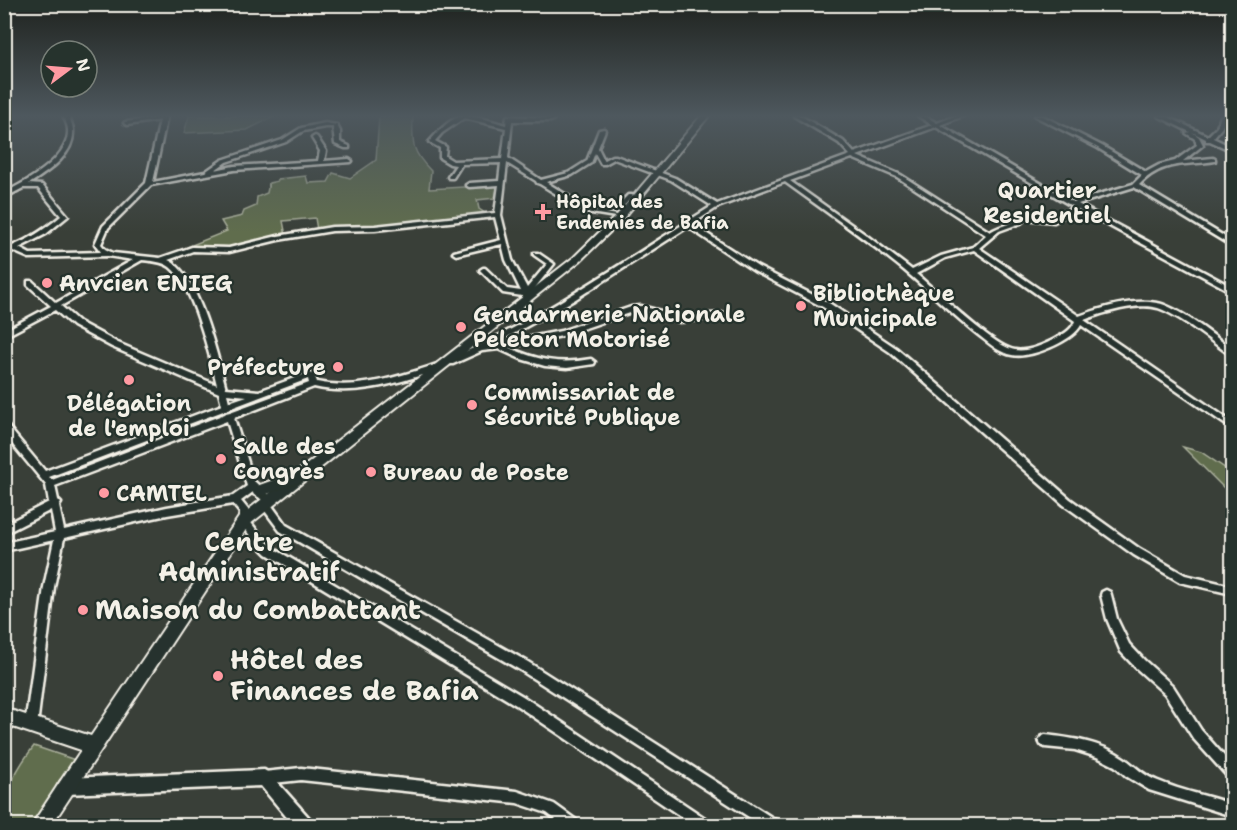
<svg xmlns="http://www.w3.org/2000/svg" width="1237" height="830" font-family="'Shantell Sans',sans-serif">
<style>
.green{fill:#606d4e;stroke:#aaaf9b;stroke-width:1.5}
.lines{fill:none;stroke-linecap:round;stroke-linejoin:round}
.minor-casing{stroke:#f4f1e8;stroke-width:5}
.tertiary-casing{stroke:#f4f1e8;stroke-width:5}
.secondary-casing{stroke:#f4f1e8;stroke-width:4}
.primary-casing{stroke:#f4f1e8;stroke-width:4}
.minor{fill:#26332d;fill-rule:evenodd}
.tertiary{fill:#26332d;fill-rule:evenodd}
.secondary{fill:#26332d;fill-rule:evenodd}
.primary{fill:#26332d;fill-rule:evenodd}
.poi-dot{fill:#ff9aa2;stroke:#26332d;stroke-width:2}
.labels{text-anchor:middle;stroke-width:4.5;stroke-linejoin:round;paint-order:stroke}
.far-poi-label{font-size:18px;font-weight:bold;fill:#f4f1e8;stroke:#26332d;text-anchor:start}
.far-quarter-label{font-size:22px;font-weight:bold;fill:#f4f1e8;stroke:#26332d}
.poi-label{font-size:22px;font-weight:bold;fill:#f4f1e8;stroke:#26332d;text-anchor:start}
.quarter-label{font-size:26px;font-weight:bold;fill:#f4f1e8;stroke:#26332d}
.near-poi-label{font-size:27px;font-weight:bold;fill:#f4f1e8;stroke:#26332d;text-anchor:start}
</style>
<rect width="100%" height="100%" fill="#393f38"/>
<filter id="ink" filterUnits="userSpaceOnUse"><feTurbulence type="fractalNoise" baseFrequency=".0167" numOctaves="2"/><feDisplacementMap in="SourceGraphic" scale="12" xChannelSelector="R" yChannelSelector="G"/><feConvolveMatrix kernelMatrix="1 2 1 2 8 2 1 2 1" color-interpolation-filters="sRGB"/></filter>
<g filter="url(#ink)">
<!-- green -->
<g class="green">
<path d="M189,116H275L247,130L184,133Z"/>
<path d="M379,116H413C412,143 411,151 431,171L429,189L498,185L495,198L477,200L479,209L488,215L317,230L315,218L283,221L286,236C269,240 252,245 235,248C219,250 203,247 187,249V247L227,231L221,221L242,216L244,211L256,206L257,197L267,193L269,183L278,181V179L306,176L308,183L328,182L333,173L350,178L376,160Z"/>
<path d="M1183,447L1201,452L1232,473V496Z"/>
<path d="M34,746L78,761L34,825L5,826C4,791 14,772 34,746Z"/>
</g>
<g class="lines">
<!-- minor casing -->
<g class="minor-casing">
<g id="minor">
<path d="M63,116H69C70,120 73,126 73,130C75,155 47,172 29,184L42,185L68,216L46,234L19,248L30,254L101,252L95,244L103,226L146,183L160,120L127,125L124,123L125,122L167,116L153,182L205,172L222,160L282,140L301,128L325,123L337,125L340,131V142L349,146V148H345L335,144L333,127H325L303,131L286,142L226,162L215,170L234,166L318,161L320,151L312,138L315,136L317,137L326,151L324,161L349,159L352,161L351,162L234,170L151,185L108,228L101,244L105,249L113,253L160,258L192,247L229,248L278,236L332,227L375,226L495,213L499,185L469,187L466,185L469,183L499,181L501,163L462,164L453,178H449L448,177L456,165L450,164L440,158V148L429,142C436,134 448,120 459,117C469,113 495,122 506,125L507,116L553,118L554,119L551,121H512L508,158L541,180L568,173L587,161L599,130L604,129L605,130L598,148L604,160L612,156H616L675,178L717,204L850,155L839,143L794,116H801L843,141L854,153L932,125L918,116H925L937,123L955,116H963L940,125L1073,202L1133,184L1142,175L1098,148L1035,116H1043L1102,146L1146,172L1159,165L1175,161L1197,145L1195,139L1186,133L1190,132L1158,116H1166L1208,136L1217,127L1221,116H1227L1222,127L1213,138L1232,147V151L1210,141H1206V139L1192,132L1199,137L1203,145L1183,161L1213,158L1215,159V161C1185,166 1162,160 1139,185L1232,241V246L1230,245L1134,187L1078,204L1232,287V292L1078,209L1054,222L1025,219L1021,223L999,231L979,248L1079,316C1101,308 1132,298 1157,303C1177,306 1214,336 1232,349V355L1229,354C1210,340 1179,315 1158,308C1138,302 1102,313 1084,320L1232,422V429L1081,325C1073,341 1030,359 1012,355C1000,353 990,344 981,337C954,316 930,292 904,270C866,239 825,211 785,182L718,207L692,224L758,267L829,303L896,348L1070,499L1140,549L1185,575L1232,586V594L1180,582L1134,555L1064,505L890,352L823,307L754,271L688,227L574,300L495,344L561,331L631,307L641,306L680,316L725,313L729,315L728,317L680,322L641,310L635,311L562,336L508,347C537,360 559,365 591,359L595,362L594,364L567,368L545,366L521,359L499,349L482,351L453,364H447L446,362L447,360C541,320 626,260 712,206L671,180L614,159L605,164H601L595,153L591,163L572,175L546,182L589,209L597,211L600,209L615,208L628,195H632L633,196L619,211L606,213L622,216V218L585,212L540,184L537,183L536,181L507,163L501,215L512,260L527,288L547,264L534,255V253H538L554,264L530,294L529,303H523L522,296L503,293L480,270L483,268H485L507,289L521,291L506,260L502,244L456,255L453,253L454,252L501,240L495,217L375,230L332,231L278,240L229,252L193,251L168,260C198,272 218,358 226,388L259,391L308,373L314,374L317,382C358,391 399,376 438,364L442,367L441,369C400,382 357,397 314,387L234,418L254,481L270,496L272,499L270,503L286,525L528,662L779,822L781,826H763L520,670L280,531L262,507L260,504L262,500L253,492L241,501L250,512L249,520L261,536L273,548L524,697L711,822L713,826H695L516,705L267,554L255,542L241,524L239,521L240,513L233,504L167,515L64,538L54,587L37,726L35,730L31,732L27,730L25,726L44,587L54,540L4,551V543L55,532L51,510L4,534V525L49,502L46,485L4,434V424L7,425L45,471L222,405L219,393L112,347L73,326L55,310L4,337V331L51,306L28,285V281H32L56,303L133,260L108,256L29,258L13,251L4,253V249C26,242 44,230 61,216L38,188H23L4,198V193C26,182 70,158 68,130C68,125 65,120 63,116ZM464,118L506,128L502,159L453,161L445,156L446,147L435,141L442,133ZM936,127L1070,205L1073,207L1053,218L1021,216C1013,225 1000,225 990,232L901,175L857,156ZM852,158L897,177L986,235L973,247L941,256L912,270L866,235L790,181ZM974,250L1075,321C1072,331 1060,336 1051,341C1041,346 1027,352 1015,350C993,347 936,290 916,274L945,258ZM142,260C151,261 162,261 170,267C193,285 210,356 217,385L118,343L79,322L61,306ZM308,379L309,383L230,412L226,413L225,414L52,480L49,477ZM227,394L247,396L229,402ZM227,421L247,486L233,496L167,507L64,530L59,506L61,503L58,500L55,486Z"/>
<path d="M1106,590L1110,592L1111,595L1117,619L1129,644L1144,660L1173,686L1201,730L1232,765V779L1228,777L1193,738L1165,694L1136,668L1121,652L1107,619L1101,595L1102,592Z"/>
<path d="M1045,735C1072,738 1101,742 1124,758C1135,766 1144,776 1158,781C1182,791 1208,796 1232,804V816L1149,790L1126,776L1115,766L1097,757L1075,750L1045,747L1041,745L1039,741L1041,737Z"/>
<path d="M301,768L517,791L554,804L579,822L581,826H564L547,813L517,803L301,780L264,784L260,782L258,778L260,774L264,772Z"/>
</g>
</g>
<!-- tertiary casing -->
<g class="tertiary-casing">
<path id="tertiary" d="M264,770L269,773L311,820L313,826H294L261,786L66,794L61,791L58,786L61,781L66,778Z"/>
</g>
<!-- secondary casing -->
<g class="secondary-casing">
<path id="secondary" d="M701,116H709L623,219L580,261L249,525L51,826H31L81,750L4,724V708L91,736L239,517L574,257L617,215Z"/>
</g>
<!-- primary casing -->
<g class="primary-casing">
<path id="primary" d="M298,471L303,473L305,477L303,481L259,497L254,495L252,491L254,487Z"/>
</g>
<!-- minor -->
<use href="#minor" class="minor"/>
<!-- tertiary -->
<use href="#tertiary" class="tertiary"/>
<!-- secondary -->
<use href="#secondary" class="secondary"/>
<!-- primary -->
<use href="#primary" class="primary"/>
</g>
</g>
<!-- sky -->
<linearGradient id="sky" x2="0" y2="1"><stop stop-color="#1f231f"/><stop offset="0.5" stop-color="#4e585e"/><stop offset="1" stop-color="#4e585e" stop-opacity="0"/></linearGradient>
<rect width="1237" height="232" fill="url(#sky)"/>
<!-- markers -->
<g class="poi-dot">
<path d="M540 203h6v6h6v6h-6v6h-6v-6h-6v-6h6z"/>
<circle cx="47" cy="283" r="6"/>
<circle cx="801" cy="306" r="6"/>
<circle cx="461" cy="327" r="6"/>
<circle cx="338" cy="367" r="6"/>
<circle cx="129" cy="380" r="6"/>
<circle cx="472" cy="405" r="6"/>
<circle cx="221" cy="459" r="6"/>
<circle cx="371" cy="472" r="6"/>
<circle cx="104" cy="493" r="6"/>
<circle cx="83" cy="610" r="6"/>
<circle cx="218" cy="676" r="6"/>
</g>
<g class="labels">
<!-- far-poi labels -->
<g class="far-poi-label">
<text x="556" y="208">Hôpital des<tspan x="556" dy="21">Endemies de Bafia</tspan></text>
</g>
<!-- far-quarter labels -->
<g class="far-quarter-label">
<text x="1047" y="198">Quartier<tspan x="1047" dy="25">Residentiel</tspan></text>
</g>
<!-- poi labels -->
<g class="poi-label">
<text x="59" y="291">Anvcien ENIEG</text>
<text x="813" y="301">Bibliothèque<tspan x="813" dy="25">Municipale</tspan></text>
<text x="473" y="322">Gendarmerie Nationale<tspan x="473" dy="25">Peleton Motorisé</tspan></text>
<text x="326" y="375" text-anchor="end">Préfecture</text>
<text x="484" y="400">Commissariat de<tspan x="484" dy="25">Sécurité Publique</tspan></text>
<text x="129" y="411" text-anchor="middle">Délégation<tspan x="129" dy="25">de l'emploi</tspan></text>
<text x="233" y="454">Salle des<tspan x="233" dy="25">Congrès</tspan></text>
<text x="383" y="480">Bureau de Poste</text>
<text x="116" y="501">CAMTEL</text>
</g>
<!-- quarter labels -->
<g class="quarter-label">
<text x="249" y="551">Centre<tspan x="249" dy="30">Administratif</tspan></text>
</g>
<!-- near-poi labels -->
<g class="near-poi-label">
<text x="95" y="619">Maison du Combattant</text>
<text x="230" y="669">Hôtel des<tspan x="230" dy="31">Finances de Bafia</tspan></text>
</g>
</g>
<!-- margin -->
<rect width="1237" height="830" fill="none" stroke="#26332d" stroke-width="24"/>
<rect x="12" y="12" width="1213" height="806" fill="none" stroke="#f4f1e8" stroke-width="2" filter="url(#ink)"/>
<!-- north arrow -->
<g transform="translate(69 69) rotate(74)"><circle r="28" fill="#26332d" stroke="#787f78" stroke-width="1.5"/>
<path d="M0-4.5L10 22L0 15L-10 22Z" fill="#ff9aa2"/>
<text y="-9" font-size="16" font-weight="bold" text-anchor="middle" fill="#f4f1e8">N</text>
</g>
</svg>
